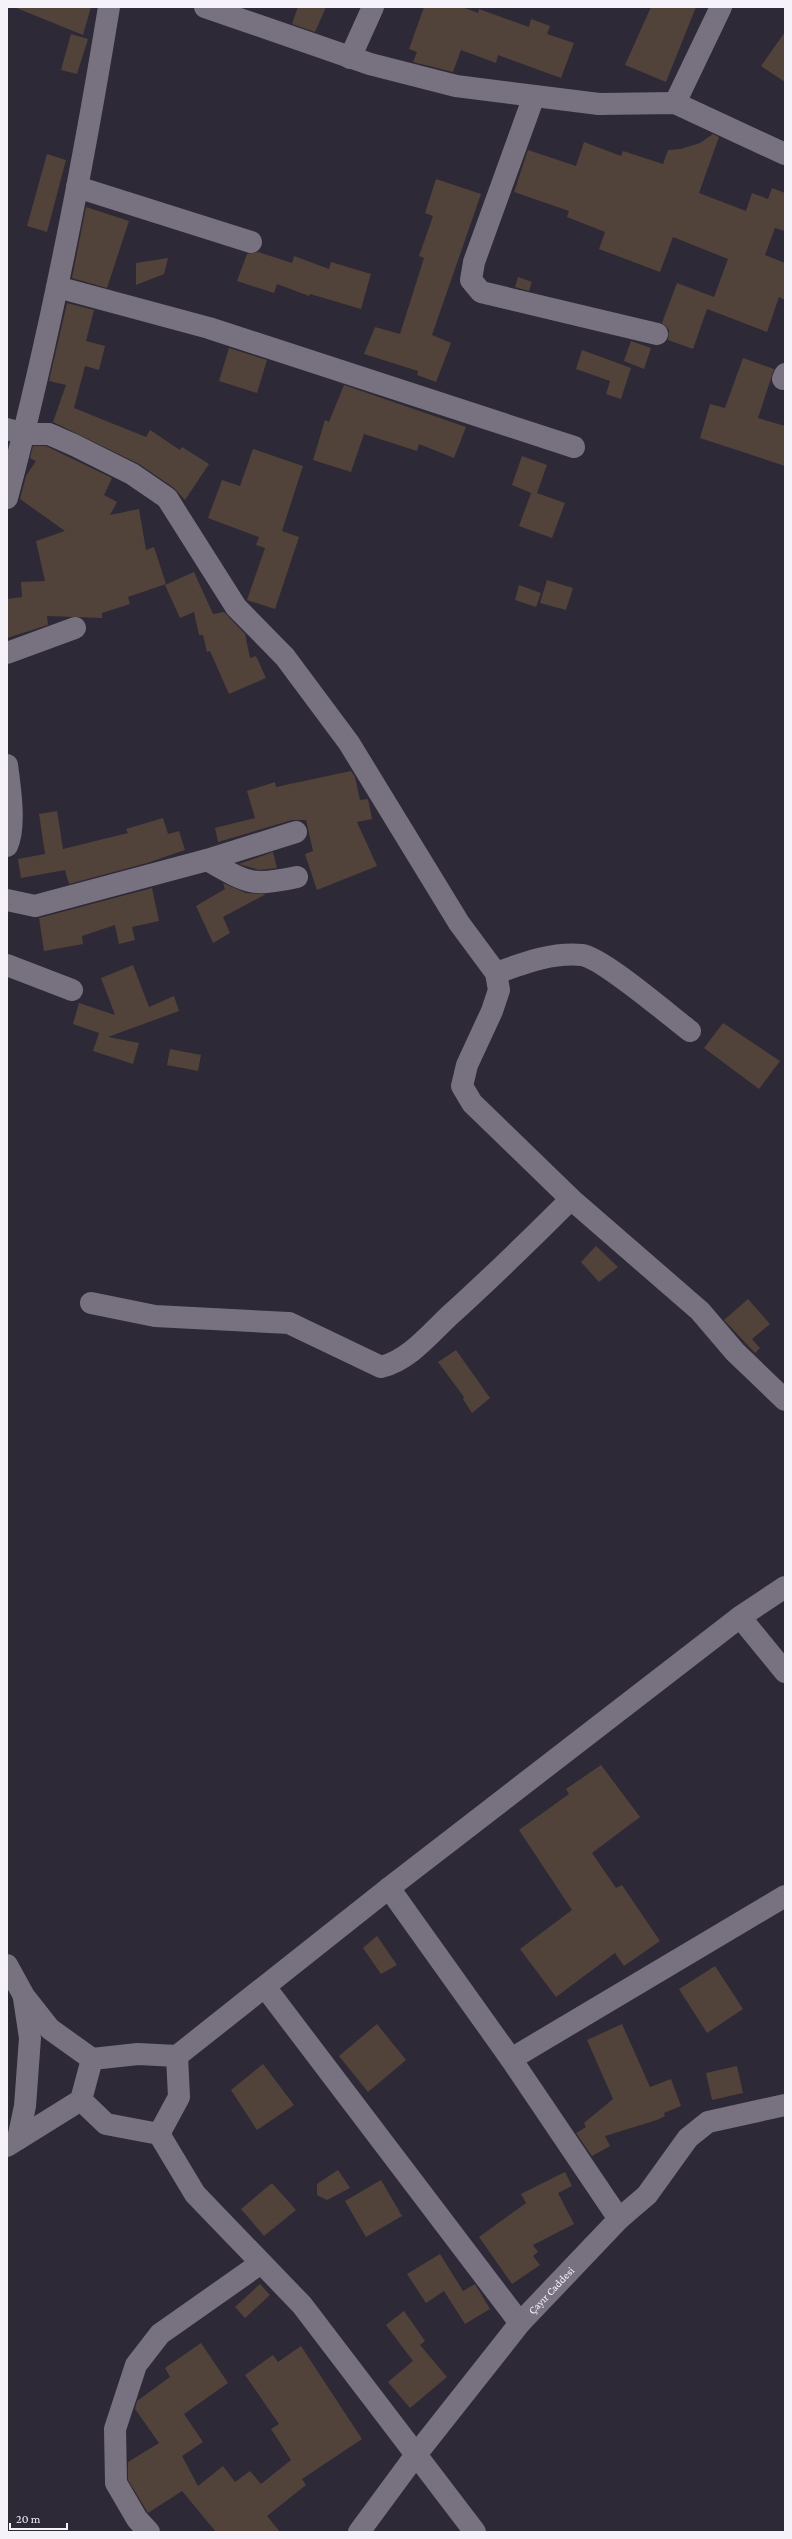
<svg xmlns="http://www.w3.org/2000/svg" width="792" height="2539" font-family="'Crimson Pro',serif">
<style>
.building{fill:#51433a}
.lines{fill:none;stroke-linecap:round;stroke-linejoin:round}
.minor{stroke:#777180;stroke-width:22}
.labels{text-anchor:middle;stroke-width:4;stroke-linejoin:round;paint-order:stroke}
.street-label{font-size:11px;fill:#f5f2fa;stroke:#2e2936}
</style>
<rect width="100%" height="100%" fill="#2e2936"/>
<!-- building -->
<g class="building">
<path d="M14,7H91L83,35Z"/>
<path d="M298,7H326L315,32L292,24Z"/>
<path d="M424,7H462L478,13L479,9L529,27L531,19L550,26L547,34L574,43L561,78L498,55L496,63L461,50L453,72L413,62L417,52L409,49Z"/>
<path d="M651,7H696L666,82L625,65Z"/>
<path d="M785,32V82L761,66Z"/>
<path d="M71,34L88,39L77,74L61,70Z"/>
<path d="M713,134L719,137L699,193L746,211L752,193L768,199L772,188L785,193V231L775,228L765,255L785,263V300L779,297L767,332L707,309L693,349L668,340L669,330L662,323L677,283L714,297L728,259L673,237L660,272L599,249L605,232L567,217L569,211L514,192L528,150L576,166L584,142L621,156L623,151L663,164L668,150L681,149L700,143Z"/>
<path d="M47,154L66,160L47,232L27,226Z"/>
<path d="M436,179L481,194L432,335L451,343L436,382L417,375L418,371L364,354L375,327L400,334L424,258L419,256L433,216L425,213Z"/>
<path d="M86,207L129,221L107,288L72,278Z"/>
<path d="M258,252L292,263L294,256L329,269L331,262L371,274L361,309L310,294L309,296L277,284L274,293L237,281L247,254Z"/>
<path d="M168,258L164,274L136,285V263Z"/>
<path d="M518,277L532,282L529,291L515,287Z"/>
<path d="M67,303L94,310L86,341L105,346L99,370L85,366L74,408L146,437L150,430L180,450L182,447L209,464L185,500L174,488L139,464L53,422L66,385L49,381Z"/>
<path d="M631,341L651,348L644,369L624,361Z"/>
<path d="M229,348L267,360L257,393L219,381Z"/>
<path d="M582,350L631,368L621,399L606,394L610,381L576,369Z"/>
<path d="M743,358L774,369L758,418L785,426V466L700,438L710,404L725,408Z"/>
<path d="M344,385L466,427L454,458L419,444L417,451L364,434L351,472L313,460L325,420L329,422Z"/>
<path d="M33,446H46L112,478L104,495L117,502L110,515L139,509L146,550L154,547L166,584L128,597L130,604L102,613V618L47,616L48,625L7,638V599L22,597L21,582L45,581L36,541L65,531L20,499L26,476L36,461L30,458Z"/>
<path d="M253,449L303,466L282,531L299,537L275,609L247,600L265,548L256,545L259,537L208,518L222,480L240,486Z"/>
<path d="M522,456L547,465L537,493L565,503L552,538L519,526L531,493L512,485Z"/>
<path d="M194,572L213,614L224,612L245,634L250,658L256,656L266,678L229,694L210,651L207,652L203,635H199L194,612L180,618L165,585Z"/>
<path d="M547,580L573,588L566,610L540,603Z"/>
<path d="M519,585L541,593L536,607L515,600Z"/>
<path d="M351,771L355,777L360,800L368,799L372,819L357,822L377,866L317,890L305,854L313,851L306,820H292L218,842L215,828L255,818L247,791L275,782L276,787Z"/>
<path d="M57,811L63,849L128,833L126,829L163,818L168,834L179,831L185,850L147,863L69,884L65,870L21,878L18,859L45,854L39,814Z"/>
<path d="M273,852L277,868L259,870L239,864Z"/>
<path d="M223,883L246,893L266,894L223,917L230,933L213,943L196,906L225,889Z"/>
<path d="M152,888L159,921L132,927L135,940L119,944L115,925L82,936L83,944L44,951L39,918Z"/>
<path d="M133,965L149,1007L174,996L179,1011L108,1037L139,1043L133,1064L93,1051L99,1033L73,1024L79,1003L115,1015L101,978Z"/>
<path d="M723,1023L780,1061L759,1089L704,1048Z"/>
<path d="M170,1049L201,1055L198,1071L167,1065Z"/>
<path d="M596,1246L618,1267L599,1282L581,1262Z"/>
<path d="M748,1299L770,1324L752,1339L760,1348L755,1353L724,1320Z"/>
<path d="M456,1350L490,1398L472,1413L463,1399L464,1397L438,1362Z"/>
<path d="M601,1765L640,1817L592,1853L616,1888L622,1885L660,1941L624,1966L615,1953L556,1997L520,1949L572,1910L519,1830L569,1794L566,1789Z"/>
<path d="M377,1936L397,1965L381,1974L363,1948Z"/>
<path d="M715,1966L743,2009L707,2033L679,1989Z"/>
<path d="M377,2024L406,2060L368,2092L339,2056Z"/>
<path d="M622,2024L650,2087L671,2079L681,2106L664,2113L665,2116L657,2120L605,2136L610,2146L592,2156L576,2133L586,2127L584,2123L613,2099L587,2040Z"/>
<path d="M263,2064L294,2105L257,2130L231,2090Z"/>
<path d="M737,2066L743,2093L712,2100L706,2073Z"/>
<path d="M338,2170L350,2188L327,2200L317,2195V2184Z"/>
<path d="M565,2172L572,2186L558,2193L574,2224L533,2245L538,2252L533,2256L540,2265L512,2284L479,2237L526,2203L521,2194Z"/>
<path d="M381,2180L402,2216L366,2237L345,2201Z"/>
<path d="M272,2183L296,2210L264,2236L241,2209Z"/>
<path d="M440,2254L463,2291L475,2284L490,2309L465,2324L444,2291L426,2303L407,2274Z"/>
<path d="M260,2284L270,2295L245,2318L235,2307Z"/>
<path d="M404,2311L425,2341L420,2345L447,2377L410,2408L388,2382L413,2361L386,2325Z"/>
<path d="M201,2343L228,2383L184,2414L203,2442L182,2456L198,2486L223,2466L235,2482L250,2471L261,2484L291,2460L271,2429L279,2424L245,2375L273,2355L278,2362L301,2346L362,2439L302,2479L306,2485L267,2516L280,2532H216L182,2491L148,2513L128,2480V2462L159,2443L135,2409L137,2401L170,2377L165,2368Z"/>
</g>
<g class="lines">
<!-- minor -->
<g class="minor">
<path d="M205,7L370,64L456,86L599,104L675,103L785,154"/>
<path d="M350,58L373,7"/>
<path d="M534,96L474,262L471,280L481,292L657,334"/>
<path d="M675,103L721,7"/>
<path d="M77,187L251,242"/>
<path d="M57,287L209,328L574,447"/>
<path d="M783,379L785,374"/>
<path d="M7,429L24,434H49L74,445L132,474L167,498L236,607L285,657L349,743L459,923L496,973L499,990L492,1011L467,1065L462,1086L472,1103L571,1199L700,1311L735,1352L785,1400"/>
<path d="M7,498C50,337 82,172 109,7"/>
<path d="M7,653L75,628"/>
<path d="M7,765C10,787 16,827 7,846"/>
<path d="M207,860C248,883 250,887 297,877"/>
<path d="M7,900L35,906L207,860L296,832"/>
<path d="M7,965L72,990"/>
<path d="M496,973C524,963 552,952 582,955C603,958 670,1016 690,1031"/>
<path d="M91,1303L155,1316L289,1323L381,1367C408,1361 430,1334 449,1316C491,1278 531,1239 571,1199"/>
<path d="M740,1617L785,1672"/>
<path d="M389,1888L511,2059L619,2219"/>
<path d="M7,1965L24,1996L50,2029L92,2059L81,2100L7,2146"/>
<path d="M265,1987L520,2323"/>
<path d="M92,2059L138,2054L177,2056L389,1888L740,1617L785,1587"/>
<path d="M511,2059L785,1896"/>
<path d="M81,2100L106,2124L159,2134L195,2194L302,2305L475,2532"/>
<path d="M159,2134L179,2097L177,2056"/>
<path d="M18,2139L25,2106L30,2038L24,1998"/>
<path d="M149,2532L137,2519L116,2483L115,2429L136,2365L160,2334L261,2263"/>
<path id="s1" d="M359,2532L415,2456L520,2323L619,2219L647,2195L688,2138L708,2122L785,2105"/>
</g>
</g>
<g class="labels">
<!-- street labels -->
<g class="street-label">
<text dy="4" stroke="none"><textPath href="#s1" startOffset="309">Çayır Caddesi</textPath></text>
</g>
</g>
<!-- border -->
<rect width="792" height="2539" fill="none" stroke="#f5f2fa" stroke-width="16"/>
<!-- scale -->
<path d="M10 2523v6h57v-6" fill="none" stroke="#f5f2fa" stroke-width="2"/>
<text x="16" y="2523" font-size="12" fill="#f5f2fa" stroke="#2e2936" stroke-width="3" paint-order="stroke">20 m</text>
</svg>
